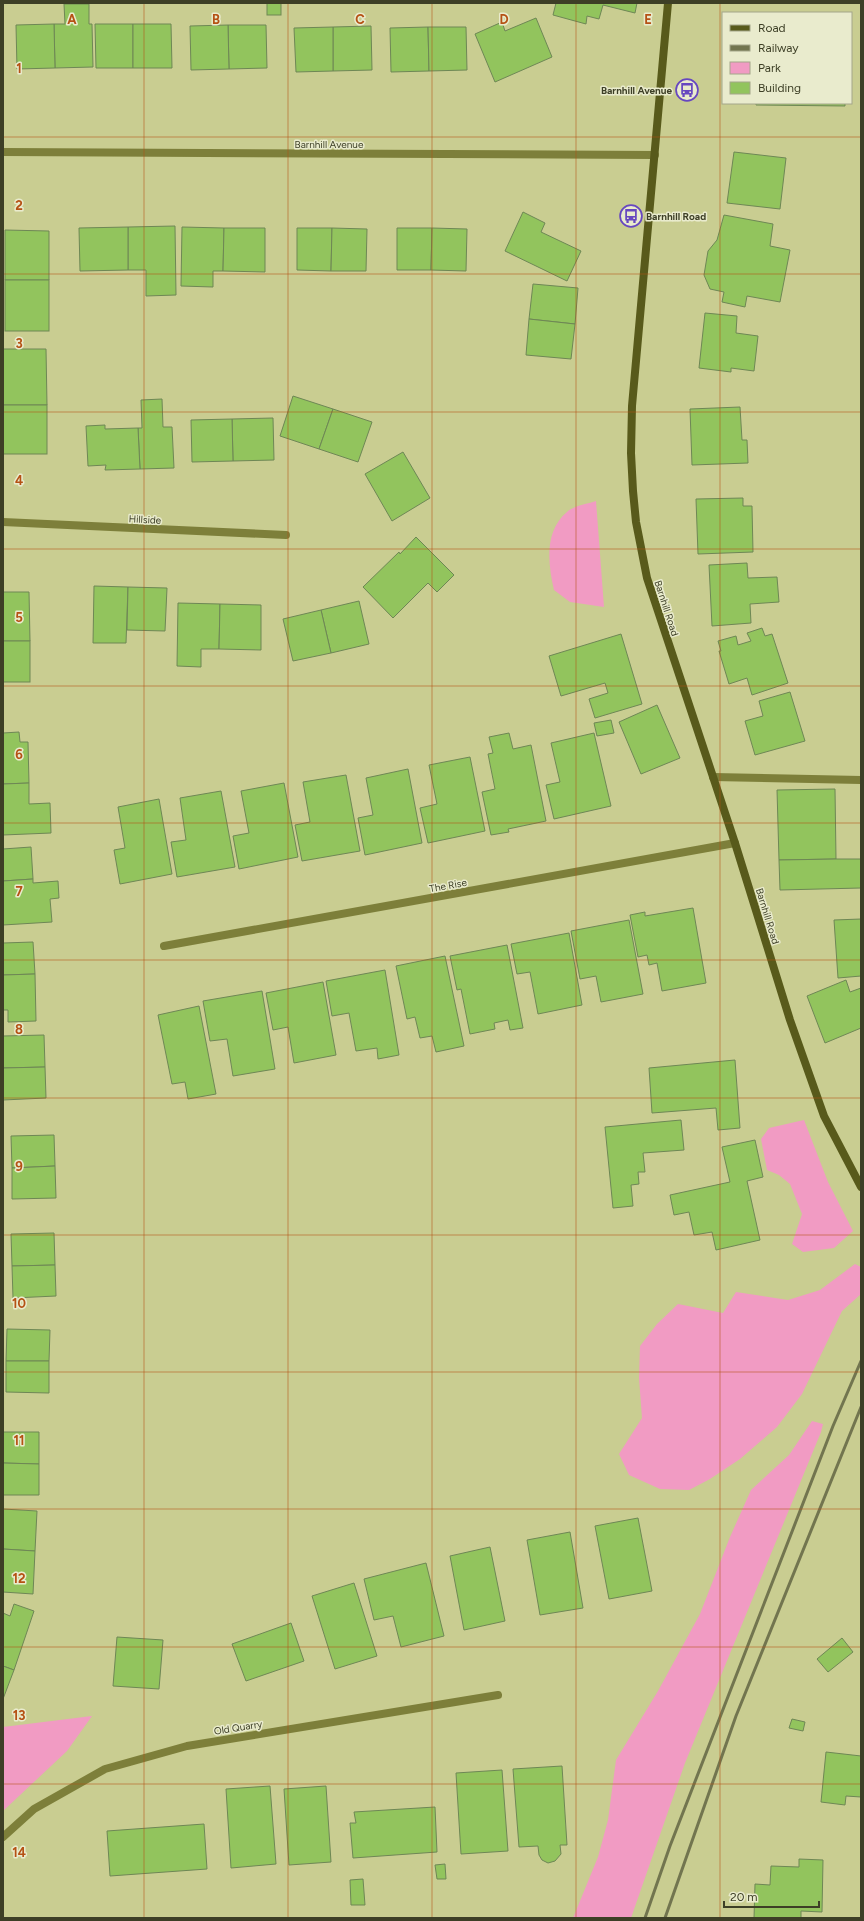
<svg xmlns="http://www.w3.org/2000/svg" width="864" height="1921" font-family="Figtree,sans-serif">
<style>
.green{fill:#f19bc3}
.building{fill:#92c45d;stroke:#6e8755}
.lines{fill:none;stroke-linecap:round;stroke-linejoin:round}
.lane{stroke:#7d7f3a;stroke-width:8}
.street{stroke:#7d7f3a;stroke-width:8}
.secondary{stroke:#585a1b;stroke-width:8}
.rail{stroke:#72754f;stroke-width:3}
.grid{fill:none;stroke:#b55114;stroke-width:1;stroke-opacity:0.55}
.labels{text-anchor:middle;stroke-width:3;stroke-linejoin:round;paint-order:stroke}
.poi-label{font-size:10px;font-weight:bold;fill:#3d3f26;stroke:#e9ebcd;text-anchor:end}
.street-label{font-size:10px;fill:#3d3f26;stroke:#e9ebcd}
.grid-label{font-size:13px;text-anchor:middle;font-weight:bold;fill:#b55114;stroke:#e9ebcd;stroke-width:3;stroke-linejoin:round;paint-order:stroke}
</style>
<rect width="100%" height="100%" fill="#c9cd91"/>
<!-- green -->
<g class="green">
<path d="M596,501L604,607L570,602L554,590C548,564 544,531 567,512C573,506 587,504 596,501Z"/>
<path d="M804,1120L828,1182L853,1231L834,1248L803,1252L792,1244L802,1214L790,1184L779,1175L767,1170L761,1139L769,1128Z"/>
<path d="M855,1264L861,1267V1294L842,1311L802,1394L777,1427L740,1459L710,1479L689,1490L660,1489L629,1475L619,1454L642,1418L639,1378L640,1346L657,1324L678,1304L723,1313L736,1292L788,1300L820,1290Z"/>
<path d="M812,1421L823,1424L821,1432L685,1763L631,1918H573L598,1857L608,1820L616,1760L658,1691L700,1614L730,1537L751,1490L789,1455Z"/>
<path d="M92,1716L67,1751L3,1811V1727Z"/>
</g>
<!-- building -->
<g class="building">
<rect x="267" y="3" width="14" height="12"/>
<path d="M556,3H637L635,13L603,5L599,19L587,16L586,24L553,15Z"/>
<path d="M64,4H89V24H92L93,67L55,68L54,24H65Z"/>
<path d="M536,18L552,57L495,82L475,34L502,22L505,31Z"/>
<path d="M54,24L55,68L17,69L16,25Z"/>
<path d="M95,24H133V68H96Z"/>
<path d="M133,24H171L172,68H133Z"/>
<path d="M228,25H266L267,68L229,69Z"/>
<path d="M228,25L229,69L191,70L190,26Z"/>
<path d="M371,26L372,70L333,71V27Z"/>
<path d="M333,27V71L296,72L294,28Z"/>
<path d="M428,27L429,71L391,72L390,28Z"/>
<path d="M428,27H466L467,70L429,71Z"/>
<path d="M756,103H845V106L756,105Z"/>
<path d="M734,152L786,158L780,209L727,203Z"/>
<path d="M523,212L545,223L541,232L581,251L567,281L505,251Z"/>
<path d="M724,215L773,224L770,246L790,250L780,302L747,296L745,307L722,302L724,292L710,289L704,275L708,251L717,240Z"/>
<path d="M175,226L176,295L146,296V270H128V227Z"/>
<path d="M128,227V270L80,271L79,228Z"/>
<path d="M182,227L224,228L223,271H213V287L181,286Z"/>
<path d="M224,228H265V272L223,271Z"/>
<path d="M297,228H332L331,271L297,270Z"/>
<path d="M332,228L367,229L366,271H331Z"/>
<path d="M397,228H432L431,270H397Z"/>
<path d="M432,228L467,229L466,271L431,270Z"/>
<path d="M5,230L49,231V280H5Z"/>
<rect x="5" y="280" width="44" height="51"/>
<path d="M533,284L578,288L575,324L529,319Z"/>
<path d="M705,313L737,316L736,333L758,336L754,371L731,368V372L699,368Z"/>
<path d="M529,319L575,324L571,359L526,355Z"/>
<path d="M3,349H46L47,405H3Z"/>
<path d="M293,396L333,409L319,449L280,436Z"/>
<path d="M162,399L163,427H172L174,468L140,469L138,428H142L141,400Z"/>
<rect x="3" y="405" width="44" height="49"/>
<path d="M740,407L742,440H747L748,463L692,465L690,409Z"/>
<path d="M333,409L372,422L358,462L319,449Z"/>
<path d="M273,418L274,460L233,461L232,419Z"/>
<path d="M232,419L233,461L192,462L191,420Z"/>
<path d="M105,425V429L138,428L140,469L105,470L106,465L88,466L86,426Z"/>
<path d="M403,452L430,498L392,521L365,474Z"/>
<path d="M743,498V506H752L753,552L698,554L696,499Z"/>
<path d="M416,537L454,575L437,592L428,583L393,618L363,587L399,552L400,554Z"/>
<path d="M747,563L748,578L777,577L779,602L750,604L751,623L712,626L709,565Z"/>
<path d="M94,586L128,587L126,643H93Z"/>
<path d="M128,587L167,588L165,631L127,630Z"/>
<path d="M3,592H29L30,641H3Z"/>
<path d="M359,601L369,644L331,653L321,610Z"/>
<path d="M178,603L220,604L219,649H201V667L177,666Z"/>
<path d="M220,604L261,605V650L219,649Z"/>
<path d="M321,610L331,653L293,661L283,619Z"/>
<path d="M762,628L765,636L772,634L788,683L752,695L747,678L729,684L719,651H721L718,641L736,636L738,645L751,641L747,633Z"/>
<path d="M621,634L642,704L595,718L589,699L608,693L605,683L561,696L549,656Z"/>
<rect x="3" y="641" width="27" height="41"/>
<path d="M790,692L805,741L755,755L745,721L763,716L759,701Z"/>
<path d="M657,705L680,758L641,774L619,722Z"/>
<path d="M611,720L614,733L597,736L594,723Z"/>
<path d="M19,732L20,742H28L29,783L3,784V733Z"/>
<path d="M509,733L513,749L531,745L546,821L508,829L509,832L491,835L482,792L495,789L488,754L493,753L489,737Z"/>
<path d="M594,733L611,806L554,819L546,785L560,782L551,743Z"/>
<path d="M470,757L485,831L428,843L420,808L437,804L429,765Z"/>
<path d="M408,769L422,843L365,855L358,818L373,815L366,778Z"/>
<path d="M346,775L360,851L302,861L295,825L310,822L303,782Z"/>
<path d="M29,783V804L50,803L51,833L3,835V784Z"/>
<path d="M284,783L298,857L239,869L233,836L249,833L241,791Z"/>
<path d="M835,789L836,859L779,860L777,790Z"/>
<path d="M221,791L235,867L177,877L171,842L186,840L180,798Z"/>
<path d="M159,799L172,874L120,884L114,850L125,848L118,807Z"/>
<path d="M31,847L33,879L3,881V849Z"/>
<path d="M836,859H861V888L780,890L779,860Z"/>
<path d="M33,879V883L58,881L59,898L50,899L52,922L3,925V881Z"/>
<path d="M693,908L706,983L662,991L657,963L649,965L647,955L638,957L630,915L645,912V916Z"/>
<path d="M861,919V976L838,978L834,920Z"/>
<path d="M629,920L643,994L601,1002L596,976L580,979L571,931Z"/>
<path d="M569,933L582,1005L538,1014L530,972L517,974L511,944Z"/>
<path d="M33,942L35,974L3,975V943Z"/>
<path d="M507,945L523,1028L510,1030L508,1020L494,1023L495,1029L470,1034L461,989L457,990L450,956Z"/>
<path d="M445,956L464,1046L436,1052L432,1036L420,1038L415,1017L407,1019L396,966Z"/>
<path d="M385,970L399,1055L378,1059L377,1048L356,1051L349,1013L332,1016L326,981Z"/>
<path d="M35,974L36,1021L8,1022V1010H3V975Z"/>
<path d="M846,980L850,992L861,988V1028L825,1043L807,996Z"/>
<path d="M323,982L336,1055L294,1063L288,1027L273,1030L266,993Z"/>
<path d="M262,991L275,1069L233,1076L227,1039L210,1041L203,1001Z"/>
<path d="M199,1006L216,1094L188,1099L185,1082L172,1084L158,1015Z"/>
<path d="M44,1035L45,1067L3,1068V1036Z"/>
<path d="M735,1060L740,1128L718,1130L716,1108L652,1113L649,1068Z"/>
<path d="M45,1067L46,1098L3,1100V1068Z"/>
<path d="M681,1120L684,1150L643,1153L645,1172H638L639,1184L631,1185L633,1206L613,1208L605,1127Z"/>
<path d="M54,1135L55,1166L12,1168L11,1136Z"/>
<path d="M755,1140L763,1177L747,1181L760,1240L716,1250L712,1232L694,1235L689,1212L674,1215L670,1195L730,1182L722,1147Z"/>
<path d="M55,1166L56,1198L12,1199V1168Z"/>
<path d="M54,1233L55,1265L12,1266L11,1234Z"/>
<path d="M55,1265L56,1296L13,1298L12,1266Z"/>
<path d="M7,1329L50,1330L49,1361H6Z"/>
<path d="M6,1361H49V1393L6,1392Z"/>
<path d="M3,1432H39V1464L3,1463Z"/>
<path d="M3,1463L39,1464V1495H3Z"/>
<path d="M3,1509L37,1511L35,1551L3,1549Z"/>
<path d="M638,1518L652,1591L609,1599L595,1526Z"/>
<path d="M570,1532L583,1608L540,1615L527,1540Z"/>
<path d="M490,1547L505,1621L464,1630L450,1556Z"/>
<path d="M3,1549L35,1551L33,1594L3,1592Z"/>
<path d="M426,1563L444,1636L401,1647L393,1616L374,1620L364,1579Z"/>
<path d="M354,1583L377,1656L335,1669L312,1596Z"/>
<path d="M14,1604L34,1611L14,1670L3,1666V1613L10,1616Z"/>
<path d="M291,1623L304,1661L246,1681L232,1644Z"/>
<path d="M117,1637L163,1640L159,1689L113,1686Z"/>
<path d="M842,1638L853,1652L828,1672L817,1659Z"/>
<path d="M3,1666L14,1670L3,1699Z"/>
<path d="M792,1719L805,1722L803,1731L789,1728Z"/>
<path d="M826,1752L861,1756V1797L846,1796L845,1805L821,1802Z"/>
<path d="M562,1766L567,1845H560L561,1854L555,1861L548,1863L542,1860L539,1855L538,1846L519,1847L513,1769Z"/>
<path d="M502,1770L508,1851L461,1854L456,1773Z"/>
<path d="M270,1786L276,1864L231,1868L226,1789Z"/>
<path d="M326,1786L331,1862L289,1865L284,1789Z"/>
<path d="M435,1807L437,1852L353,1858L350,1823H356L354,1812Z"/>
<path d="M204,1824L207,1869L110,1876L107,1831Z"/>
<path d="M799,1859L823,1860L822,1912L801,1911V1918H754L755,1884L770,1885L771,1866L799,1867Z"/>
<path d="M445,1864L446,1879H437L435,1865Z"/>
<path d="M363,1879L365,1905H351L350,1880Z"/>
</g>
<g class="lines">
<!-- lane -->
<path class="lane" d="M713,777L861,780"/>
<!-- street -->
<g class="street">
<path d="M3,152L655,155"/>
<path d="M3,522L286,535"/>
<path d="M164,946L735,843"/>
<path d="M3,1837L34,1809L105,1769L187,1746L498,1695"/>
</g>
<!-- secondary -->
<path class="secondary" d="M668,3L632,406L631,453L633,491L636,522L647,578L735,843L790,1020L824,1116L861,1187"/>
<!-- rail -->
<g class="rail">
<path d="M645,1918L670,1846L833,1426L861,1361"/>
<path d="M665,1918L736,1716L861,1407"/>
</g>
</g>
<!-- grid -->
<path class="grid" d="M144,3V1918M288,3V1918M432,3V1918M576,3V1918M720,3V1918M3,137H861M3,274H861M3,412H861M3,549H861M3,686H861M3,823H861M3,960H861M3,1098H861M3,1235H861M3,1372H861M3,1509H861M3,1647H861M3,1784H861"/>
<!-- icons -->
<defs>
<g id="bus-ring" transform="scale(1.15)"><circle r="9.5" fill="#e9ebcd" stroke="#6747c0" stroke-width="1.5"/><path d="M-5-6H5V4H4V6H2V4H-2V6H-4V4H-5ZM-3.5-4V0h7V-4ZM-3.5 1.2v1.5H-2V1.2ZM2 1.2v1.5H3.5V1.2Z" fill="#6747c0"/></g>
</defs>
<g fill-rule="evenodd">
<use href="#bus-ring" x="687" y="90"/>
<use href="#bus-ring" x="631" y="216"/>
</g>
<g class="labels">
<!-- poi labels -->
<g class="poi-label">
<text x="672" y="94">Barnhill Avenue</text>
<text x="646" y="220" text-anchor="start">Barnhill Road</text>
</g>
<!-- street labels -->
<g class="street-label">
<text x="329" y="148">Barnhill Avenue</text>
<text transform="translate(145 519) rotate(3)" y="4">Hillside</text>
<text transform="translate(667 608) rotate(72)" y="4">Barnhill Road</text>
<text transform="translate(448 885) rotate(-10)" y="4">The Rise</text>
<text transform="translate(768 916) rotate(73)" y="4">Barnhill Road</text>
<text transform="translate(238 1727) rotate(-9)" y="4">Old Quarry</text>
</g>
</g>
<g class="grid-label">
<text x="72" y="24">A</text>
<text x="216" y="24">B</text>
<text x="360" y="24">C</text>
<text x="504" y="24">D</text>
<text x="648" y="24">E</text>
<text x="19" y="73">1</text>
<text x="19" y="210">2</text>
<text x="19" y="348">3</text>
<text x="19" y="485">4</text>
<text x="19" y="622">5</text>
<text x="19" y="759">6</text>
<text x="19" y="896">7</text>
<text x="19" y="1034">8</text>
<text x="19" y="1171">9</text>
<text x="19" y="1308">10</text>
<text x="19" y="1445">11</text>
<text x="19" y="1583">12</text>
<text x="19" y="1720">13</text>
<text x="19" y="1857">14</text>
</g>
<!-- border -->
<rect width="864" height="1921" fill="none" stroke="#3d3f26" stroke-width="8"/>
<!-- legend -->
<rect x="722" y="12" width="130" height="92" fill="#e9ebcd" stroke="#a4a68a"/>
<rect x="730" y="25" width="20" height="6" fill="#585a1b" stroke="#a4a68a"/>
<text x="758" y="32" font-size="12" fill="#3d3f26">Road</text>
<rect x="730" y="45" width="20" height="6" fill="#72754f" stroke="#a4a68a"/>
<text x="758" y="52" font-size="12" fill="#3d3f26">Railway</text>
<rect x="730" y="62" width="20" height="12" fill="#f19bc3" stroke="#a4a68a"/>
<text x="758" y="72" font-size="12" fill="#3d3f26">Park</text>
<rect x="730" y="82" width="20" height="12" fill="#92c45d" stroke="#a4a68a"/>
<text x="758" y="92" font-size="12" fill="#3d3f26">Building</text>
<!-- scale -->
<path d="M724 1901v6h95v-6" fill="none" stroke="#3d3f26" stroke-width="2"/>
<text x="730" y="1901" font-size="12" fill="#3d3f26" stroke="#e9ebcd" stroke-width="3" paint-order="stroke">20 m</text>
</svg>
